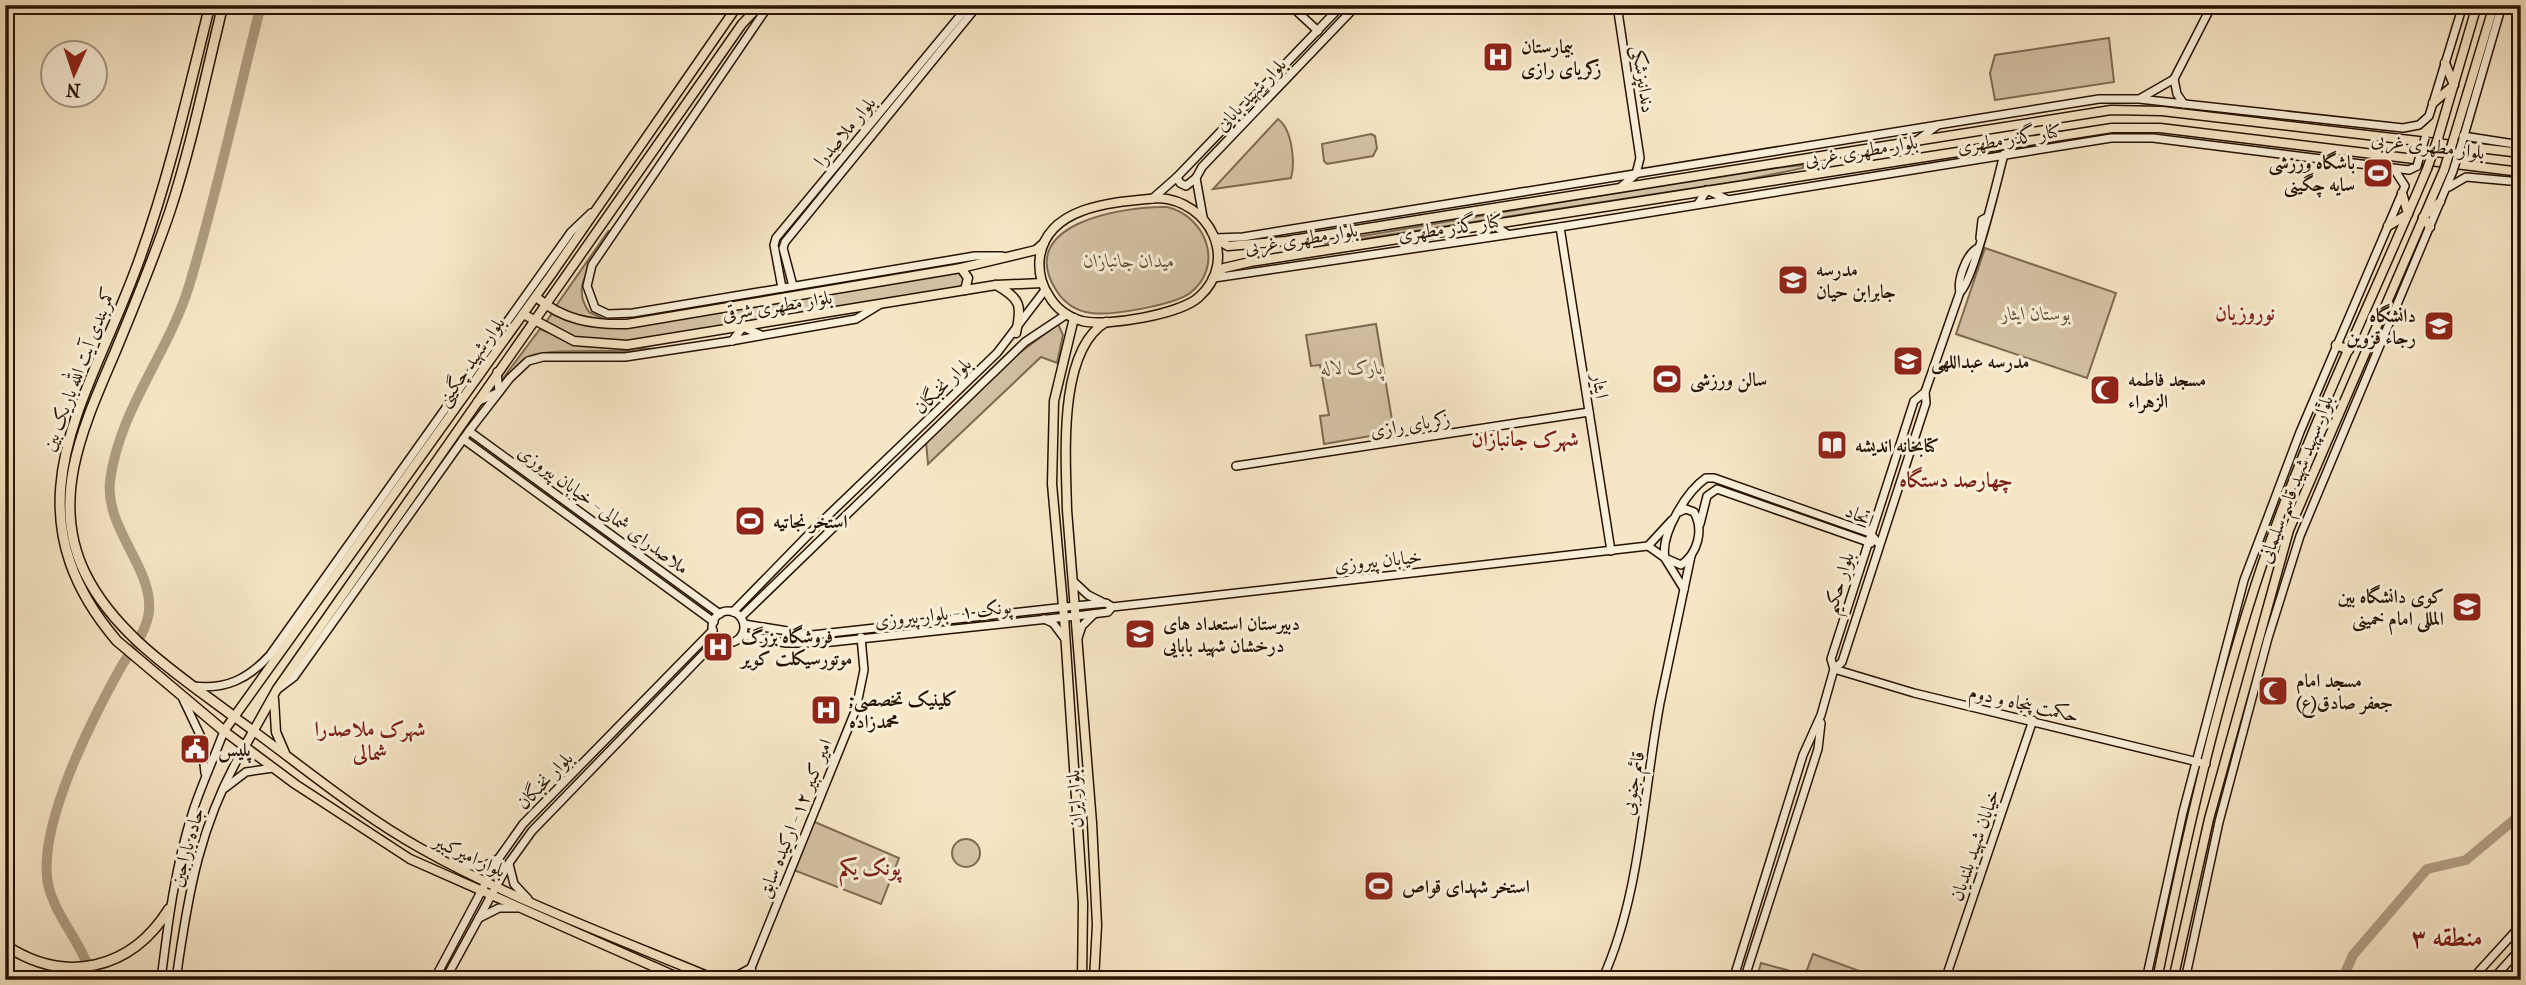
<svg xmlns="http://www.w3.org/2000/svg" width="2526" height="985" font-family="'IM FELL French Canon',Amiri,serif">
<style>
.green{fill:#d4c2a4;stroke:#7e6a52;stroke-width:2}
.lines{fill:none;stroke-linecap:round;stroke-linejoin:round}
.river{stroke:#b09e82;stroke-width:10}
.secondary-casing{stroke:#271201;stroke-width:10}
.primary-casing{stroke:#271201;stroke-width:11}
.highway-casing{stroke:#271201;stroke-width:12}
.secondary{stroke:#faefd9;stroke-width:7}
.primary{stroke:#f7e6c5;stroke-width:8}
.highway{stroke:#f7e6c5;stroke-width:9}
.secondary-bridge-casing{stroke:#271201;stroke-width:10;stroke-linecap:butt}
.primary-bridge-casing{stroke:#271201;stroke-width:11;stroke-linecap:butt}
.secondary-bridge{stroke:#faefd9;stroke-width:7}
.primary-bridge{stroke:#f7e6c5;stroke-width:8}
.labels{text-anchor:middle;stroke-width:6;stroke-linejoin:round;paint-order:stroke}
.poi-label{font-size:19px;font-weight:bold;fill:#271201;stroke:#faefd9;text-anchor:start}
.street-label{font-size:19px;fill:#271201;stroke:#faefd9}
.park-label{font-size:19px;font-style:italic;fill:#64503a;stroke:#faefd9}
.neighbourhood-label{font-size:21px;font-weight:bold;fill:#7a1f14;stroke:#faefd9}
.district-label{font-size:26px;font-weight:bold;fill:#7a1f14;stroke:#faefd9}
</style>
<rect width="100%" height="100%" fill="#f7e6c5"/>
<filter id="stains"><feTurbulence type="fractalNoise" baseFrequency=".00286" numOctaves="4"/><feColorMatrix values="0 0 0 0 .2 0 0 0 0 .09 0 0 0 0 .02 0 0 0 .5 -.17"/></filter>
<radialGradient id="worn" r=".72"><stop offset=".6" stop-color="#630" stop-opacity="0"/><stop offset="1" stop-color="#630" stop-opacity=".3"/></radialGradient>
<!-- green -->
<g class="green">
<path d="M2109,38L2114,82L1995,100L1990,73L1995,55Z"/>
<path d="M1278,119C1293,130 1295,164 1291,178L1213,189Z"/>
<path d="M1371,134L1375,136L1377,148L1373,156L1327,164L1324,161L1322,144Z"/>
<path d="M1803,165V168L1740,181L1329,244L1321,243L1739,172Z"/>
<path d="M1167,207C1206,216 1225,266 1190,293C1174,305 1111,316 1091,313C1076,311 1064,303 1056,290C1014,223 1125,206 1167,207Z"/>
<path d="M609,230C604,259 566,280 589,312L608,321L568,313L556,306Z"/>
<path d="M1985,248L2116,293L2087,378L1956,334Z"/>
<path d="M961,268L966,288L642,344L574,341L546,322L553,312L601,324Z"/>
<path d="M1058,324L1063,335L1057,363L1041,357L928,464L926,442L1018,354Z"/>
<path d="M1376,324L1394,432L1324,444L1320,416L1329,415L1320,365L1311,366L1306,335Z"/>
<path d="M540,329L583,346L658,349C627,354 551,347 530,356C518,361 511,376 501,381Z"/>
<path d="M810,820L899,858L881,904L791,869Z"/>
<circle cx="966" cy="853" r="14"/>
<path d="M1813,954L1865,973L1863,980H1756L1761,963L1805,975Z"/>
</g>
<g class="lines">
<!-- river -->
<g class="river">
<path d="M89,969C79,939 55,916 48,884C37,826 92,719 121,667C131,650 147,632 149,611C153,568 105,529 110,481C119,410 168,354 189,286C217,194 237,99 261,5"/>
<path d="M91,977L92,980"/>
<path d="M2342,980L2353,955L2427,869L2466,860L2521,814"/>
</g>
<!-- secondary casing -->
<g class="secondary-casing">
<g id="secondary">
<path d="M769,5L592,265L587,286L595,308L608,314L633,313L975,256H1002"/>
<path d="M1290,5L1318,31"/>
<path d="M1617,5L1640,158L1636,174L1621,187"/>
<path d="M2174,79L2177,94L2184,104"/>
<path d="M2141,98L2174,79L2212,5"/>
<path d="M2463,136L2521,145"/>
<path d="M1919,139L1938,125"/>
<path d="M2463,139L2502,5"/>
<path d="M1177,177L1180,183L1186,186L1196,178"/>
<path d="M2449,187L2466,177L2521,182"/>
<path d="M1152,199L1177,177L1342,5"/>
<path d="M1698,204L1707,190L1726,199"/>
<path d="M1203,217L1196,178L1202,167L1357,5"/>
<path d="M1560,227L1611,551"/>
<path d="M1215,238L1243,237L2099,99H2139L2403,128L2419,125L2429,116L2463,5"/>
<path d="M1482,238L1492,224L1507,234"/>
<path d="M1980,238L1982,220L1986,218"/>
<path d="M1214,278L1560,227L2111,138H2153L2409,170L2417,166"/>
<path d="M793,286L783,248L785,242L978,5"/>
<path d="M782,288L774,245L776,238L969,5"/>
<path d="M1960,292C1973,283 1998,178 2004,154"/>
<path d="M732,341L743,327L761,335"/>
<path d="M477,402L499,392L497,372"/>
<path d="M469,431L720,614"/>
<path d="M463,439L714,622"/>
<path d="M1236,466L1589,412"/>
<path d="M1679,512L1686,509L1694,512C1704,530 1698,553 1681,565L1665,558C1660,534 1687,491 1706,478H1714L1870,533L1878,543"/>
<path d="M1700,524L1707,496L1717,489L1871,543"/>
<path d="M1648,546L1665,558"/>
<path d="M1666,560L1684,589"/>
<path d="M1073,581L1088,595L1102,602"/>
<circle cx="728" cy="627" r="16"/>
<path d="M733,612L814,529L997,353L1045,290"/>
<path d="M741,617L1025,342L1067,314"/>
<path d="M1044,619L1053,623L1065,639"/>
<path d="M744,624L812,635L1075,606L1106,603L1112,607L1184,599L1648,546L1672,520"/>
<path d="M742,635L786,643H822L1076,616L1108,612L1112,607"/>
<path d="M1078,638L1082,626L1094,614"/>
<path d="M1834,669L1914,693L2206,764"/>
<path d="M1834,669L1831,659L1914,401L1925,392"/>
<path d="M192,686C226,690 248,679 270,655L571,232L591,213"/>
<path d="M278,689L294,677L469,431L510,378L528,361L543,357H625L731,341L856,319L879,305"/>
<path d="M183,699L201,737L205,773"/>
<path d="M225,788L246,772L273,768"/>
<path d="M509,864L514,884L528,899"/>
<path d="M456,866H484L498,859"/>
<path d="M479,918L499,908H517"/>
<path d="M751,968L856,709L864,670L861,637"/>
<path d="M751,968L754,980"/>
<path d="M161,980C168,923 175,866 193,811C202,784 214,758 224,731"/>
<path d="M176,980C188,893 200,822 245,746"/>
<path d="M434,980L499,858L523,824L713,630"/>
<path d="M445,980L509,863L532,831L718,639"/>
<path d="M729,980L751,968"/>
<path d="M1602,980C1641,895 1643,794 1660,703C1670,654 1681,605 1691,556"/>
<path d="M1733,980L1803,755L1821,715L1834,669L1842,662L1926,403L1925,392L1960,292C1957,280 1966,256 1976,249"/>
<path d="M1744,980L1818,749L1821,723"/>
<path d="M1945,980L2033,720"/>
<path d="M2146,980L2183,812L2244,580L2300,432L2405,186L2394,169"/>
<path d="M2185,980L2219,822L2268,638L2300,536L2453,171"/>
<path d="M2471,980L2521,925"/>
<path d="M2492,980L2521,948"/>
</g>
</g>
<!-- primary casing -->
<g class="primary-casing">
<g id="primary">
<path d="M2433,103L2454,85L2445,63"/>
<path d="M2438,138L2477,5"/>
<path d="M2453,141L2494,5"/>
<path d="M1159,198C1209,201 1240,260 1199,297C1181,314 1107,327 1082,321C1068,317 1056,308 1049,296C1041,284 1038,270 1040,256C1049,204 1118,202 1159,198Z"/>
<path d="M2388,226L2408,214L2402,193"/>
<path d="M2430,227L2423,217L2440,202"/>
<path d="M1215,238L1228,246L1286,241L2111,110L2162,111L2521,153"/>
<path d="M961,268L968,278L965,290"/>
<path d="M1213,278L1224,268L1250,262L2112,128H2160L2521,172"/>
<path d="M996,285C1021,299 1022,305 1016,333"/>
<path d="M536,297C563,320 592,325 627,324L961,268L1036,250L1044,243"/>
<path d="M523,314L574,341L627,345L996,285L1042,283"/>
<path d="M1074,318L1054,401L1052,484L1064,617L1083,903L1082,980"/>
<path d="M2336,345L2349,350"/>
<path d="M274,699L276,732L285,753"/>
<path d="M233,716C295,760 354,811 420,848C510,899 621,940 717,980"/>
<path d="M245,746L277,689L742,24L760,5"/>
<path d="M684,980L410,859L295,784L224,731L551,275L738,5"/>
<path d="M1094,980L1097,925L1092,823L1067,510C1066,459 1057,351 1106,322"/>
<path d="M2157,980C2185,841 2217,700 2262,565C2308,430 2372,301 2427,169"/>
<path d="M2173,980L2209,819L2289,530L2444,170"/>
</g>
</g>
<!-- highway casing -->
<g class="highway-casing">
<g id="highway">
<path d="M210,5C189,89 170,174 141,255C92,396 0,504 117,641L224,731"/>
<path d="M223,5C206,74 192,144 170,211C154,258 135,304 116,350C86,421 48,497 85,573C115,635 180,676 233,716"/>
<path d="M5,945C65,985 131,970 169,909"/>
</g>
</g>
<!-- secondary -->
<use href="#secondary" class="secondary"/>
<!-- primary -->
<use href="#primary" class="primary"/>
<!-- highway -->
<use href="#highway" class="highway"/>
<!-- secondary-bridge casing -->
<g class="secondary-bridge-casing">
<g id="secondary-bridge">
<path d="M2417,166L2425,138"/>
<path d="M2453,171L2463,139"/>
</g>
</g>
<!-- primary-bridge casing -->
<g class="primary-bridge-casing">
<g id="primary-bridge">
<path d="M2427,169L2438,138"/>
<path d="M2444,170L2453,141"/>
</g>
</g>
<!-- secondary-bridge -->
<use href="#secondary-bridge" class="secondary-bridge"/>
<!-- primary-bridge -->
<use href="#primary-bridge" class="primary-bridge"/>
</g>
<!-- icons -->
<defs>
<g id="hospital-square" transform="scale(1.575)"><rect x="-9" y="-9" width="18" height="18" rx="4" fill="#8f2418" stroke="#faefd9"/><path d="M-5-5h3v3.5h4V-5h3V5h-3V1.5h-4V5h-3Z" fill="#fff"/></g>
<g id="stadium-square" transform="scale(1.575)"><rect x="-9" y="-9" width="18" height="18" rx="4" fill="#8f2418" stroke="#faefd9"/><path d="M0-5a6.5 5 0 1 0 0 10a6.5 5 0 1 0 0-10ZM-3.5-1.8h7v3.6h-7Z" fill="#fff"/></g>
<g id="school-square" transform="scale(1.575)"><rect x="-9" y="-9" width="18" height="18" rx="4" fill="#8f2418" stroke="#faefd9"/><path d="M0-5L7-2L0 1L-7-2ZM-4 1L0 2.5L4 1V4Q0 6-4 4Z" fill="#fff"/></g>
<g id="university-square" transform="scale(1.575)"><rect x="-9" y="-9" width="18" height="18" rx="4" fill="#8f2418" stroke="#faefd9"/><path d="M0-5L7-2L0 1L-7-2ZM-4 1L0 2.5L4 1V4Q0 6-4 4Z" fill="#fff"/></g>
<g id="mosque-square" transform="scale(1.575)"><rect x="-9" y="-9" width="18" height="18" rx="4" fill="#8f2418" stroke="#faefd9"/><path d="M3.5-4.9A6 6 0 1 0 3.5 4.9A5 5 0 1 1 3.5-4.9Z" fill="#fff"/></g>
<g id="library-square" transform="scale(1.575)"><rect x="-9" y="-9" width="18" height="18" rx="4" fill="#8f2418" stroke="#faefd9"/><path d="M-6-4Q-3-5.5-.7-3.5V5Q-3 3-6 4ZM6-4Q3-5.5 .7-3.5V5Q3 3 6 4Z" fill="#fff"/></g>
<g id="civic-square" transform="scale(1.575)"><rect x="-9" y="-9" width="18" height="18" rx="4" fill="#8f2418" stroke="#faefd9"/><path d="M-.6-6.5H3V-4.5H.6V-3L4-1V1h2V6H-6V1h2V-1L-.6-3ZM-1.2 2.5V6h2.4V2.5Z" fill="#fff"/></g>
</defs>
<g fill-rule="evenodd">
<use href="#hospital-square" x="1498" y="57"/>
<use href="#stadium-square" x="2378" y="173"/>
<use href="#school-square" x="1793" y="280"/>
<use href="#university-square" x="2439" y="326"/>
<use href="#school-square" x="1908" y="361"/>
<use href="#stadium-square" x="1667" y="379"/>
<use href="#mosque-square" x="2105" y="390"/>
<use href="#library-square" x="1832" y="445"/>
<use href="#stadium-square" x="750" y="521"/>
<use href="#university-square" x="2467" y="607"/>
<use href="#school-square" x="1140" y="634"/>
<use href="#hospital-square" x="718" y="647"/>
<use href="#mosque-square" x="2273" y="691"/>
<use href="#hospital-square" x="826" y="710"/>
<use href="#civic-square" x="195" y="749"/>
<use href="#stadium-square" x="1379" y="886"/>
</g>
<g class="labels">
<!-- poi labels -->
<g class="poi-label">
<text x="1521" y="53">بیمارستان<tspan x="1521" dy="22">زکریای رازی</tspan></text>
<text x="2355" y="169" text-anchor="end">باشگاه ورزشى<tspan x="2355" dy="22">سايه چگينى</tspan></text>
<text x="1816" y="276">مدرسه<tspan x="1816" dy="22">جابرابن حیان</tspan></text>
<text x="2416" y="322" text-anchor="end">دانشگاه<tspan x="2416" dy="22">رجاء قزوین</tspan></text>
<text x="1931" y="368">مدرسه عبداللهی</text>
<text x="1690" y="386">سالن ورزشی</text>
<text x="2128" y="386">مسجد فاطمه<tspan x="2128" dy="22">الزهراء</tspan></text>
<text x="1855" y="452">کتابخانه اندیشه</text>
<text x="773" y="528">استخر نجاتیه</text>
<text x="2444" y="603" text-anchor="end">کوی دانشگاه بین<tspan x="2444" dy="22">المللی امام خمینی</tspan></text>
<text x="1163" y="630">دبیرستان استعداد های<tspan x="1163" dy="22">درخشان شهید بابایی</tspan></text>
<text x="741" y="643">فروشگاه بزرگ<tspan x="741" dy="22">موتورسیکلت کویر</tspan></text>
<text x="2296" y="687">مسجد امام<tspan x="2296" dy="22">جعفر صادق(ع)</tspan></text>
<text x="849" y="706">;کلینیک تخصصی<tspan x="849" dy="22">محمدزاده</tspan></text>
<text x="218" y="756">پلیس</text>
<text x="1402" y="893">استخر شهدای قواص</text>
</g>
<!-- street labels -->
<g class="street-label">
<text transform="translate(1644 79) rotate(81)" y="7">دندانپزشکی</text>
<text transform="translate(1250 94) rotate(-46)" y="7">بلوار شهید بابایی</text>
<text transform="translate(844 131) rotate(-50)" y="7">بلوار ملاصدرا</text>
<text transform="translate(2009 138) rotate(-9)" y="7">کنار گذر مطهری</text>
<text transform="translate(2428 145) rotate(7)" y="7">بلوار مطهری غربی</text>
<text transform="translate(1861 150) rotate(-9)" y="7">بلوار مطهری غربی</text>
<text transform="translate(1450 227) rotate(-8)" y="7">کنار گذر مطهری</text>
<text transform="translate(1301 238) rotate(-9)" y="7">بلوار مطهری غربی</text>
<text transform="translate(777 305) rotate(-9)" y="7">بلوار مطهری شرقی</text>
<text transform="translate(470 361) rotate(-55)" y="7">بلوار شهید چگینی</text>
<text transform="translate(78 369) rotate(-69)" y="7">کمربندی آیت الله باریک بین</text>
<text transform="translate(942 385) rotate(-44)" y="7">بلوار نخبگان</text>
<text transform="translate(1601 386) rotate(81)" y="7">ایثار</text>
<text transform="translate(1410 424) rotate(-9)" y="7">زکریای رازی</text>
<text transform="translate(2295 479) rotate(-69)" y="7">بلوار سپهبد شهید قاسم سلیمانی</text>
<text transform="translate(604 509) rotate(36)" y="7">ملاصدرای شمالی - خیابان پیروزی</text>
<text transform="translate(1860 515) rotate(25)" y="7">اتحاد</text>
<text transform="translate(1378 560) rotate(-6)" y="7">خیابان پیروزی</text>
<text transform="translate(1838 583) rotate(-73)" y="7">بلوار حکیم</text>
<text transform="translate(943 613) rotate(-6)" y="7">پونک ۱ - بلوار پیروزی</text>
<text transform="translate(2024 703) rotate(13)" y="7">حکمت پنجاه و دوم</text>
<text transform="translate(544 780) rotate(-46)" y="7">بلوار نخبگان</text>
<text transform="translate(1632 783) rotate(-80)" y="7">قائم جنوبی</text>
<text transform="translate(1074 799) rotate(-94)" y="7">بلوار ایران</text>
<text transform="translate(794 818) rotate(-68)" y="7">امیر کبیر ۱۲ - ارکیده سابق</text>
<text transform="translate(1974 845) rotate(-71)" y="7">خیابان شهید بلندیان</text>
<text transform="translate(186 847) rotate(-74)" y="7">جاده باراجین</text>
<text transform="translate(470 855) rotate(25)" y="7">بلوار امیرکبیر</text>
</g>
<!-- park labels -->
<g class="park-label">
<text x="1129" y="267">میدان جانبازان</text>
<text x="2036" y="320">بوستان ایثار</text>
<text x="1352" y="374">پارک لاله</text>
</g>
<!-- neighbourhood labels -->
<g class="neighbourhood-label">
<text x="2245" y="320">نوروزیان</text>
<text x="1525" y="446">شهرک جانبازان</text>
<text x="1956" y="487">چهارصد دستگاه</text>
<text x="370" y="736">شهرک ملاصدرا<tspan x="370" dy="24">شمالی</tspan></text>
<text x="870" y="875">پونک یکم</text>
</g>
<!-- district labels -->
<g class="district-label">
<text x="2447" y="946">منطقه ۳</text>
</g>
</g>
<!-- margin -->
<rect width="2526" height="985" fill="none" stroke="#f7e6c5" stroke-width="28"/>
<rect x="7" y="7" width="2512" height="971" fill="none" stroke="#271201" stroke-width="3.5"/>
<rect x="14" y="14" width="2498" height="957" fill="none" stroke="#271201" stroke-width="2"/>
<!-- north arrow -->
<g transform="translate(74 74) rotate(183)"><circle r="33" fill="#faefd9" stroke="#a69783" stroke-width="2"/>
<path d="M0-5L12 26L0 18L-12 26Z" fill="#8f2418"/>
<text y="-10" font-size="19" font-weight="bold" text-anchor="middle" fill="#271201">N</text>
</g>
<rect width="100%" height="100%" filter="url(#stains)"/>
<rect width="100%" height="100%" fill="url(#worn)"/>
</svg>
